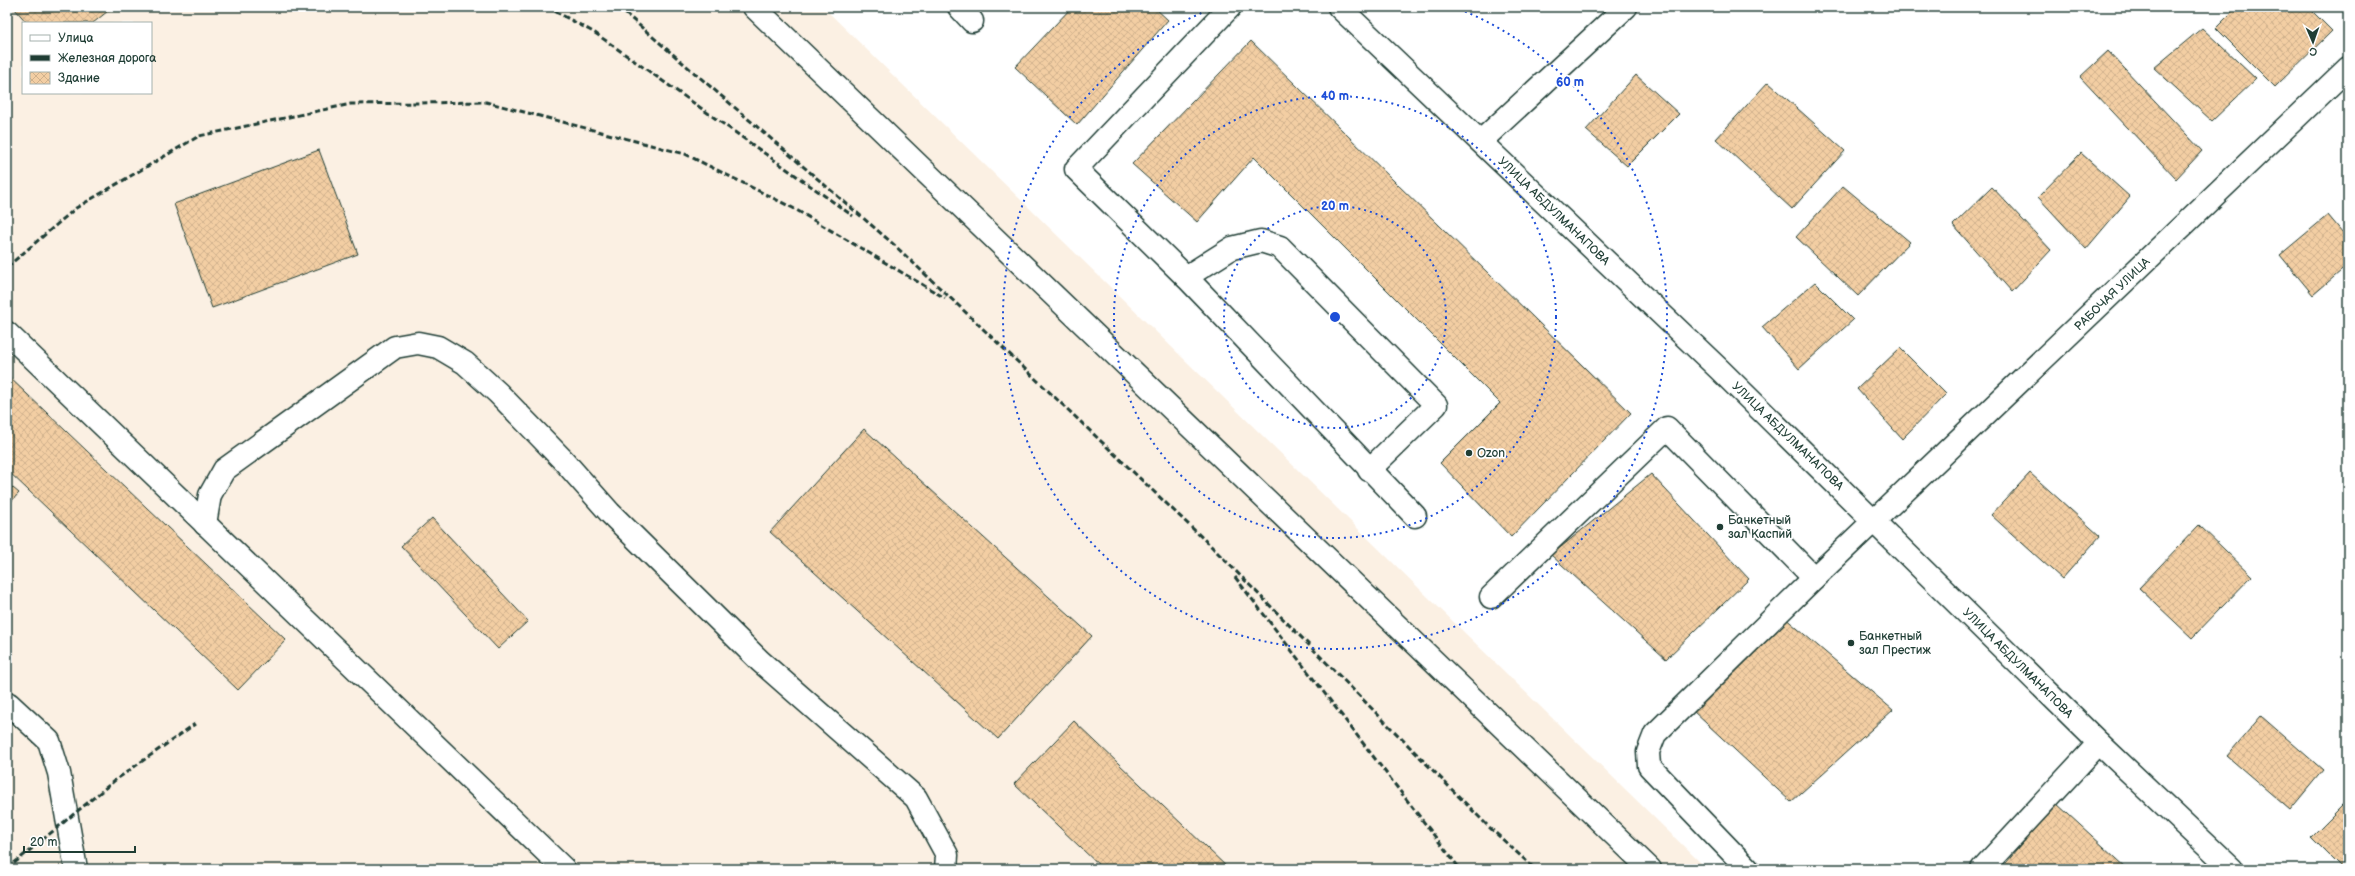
<svg xmlns="http://www.w3.org/2000/svg" width="2355" height="876" font-family="'Balsamiq Sans',sans-serif">
<style>
.built{fill:#fbf0e3;fill-rule:evenodd}
.building{fill:url(#building-cross-hatch);stroke:#1f3d34}
.lines{fill:none;stroke-linecap:round;stroke-linejoin:round}
.minor-casing{stroke:#1f3d34;stroke-width:25}
.minor{stroke:#fff;stroke-width:22}
.rail{stroke:#1f3d34;stroke-width:3;stroke-dasharray:6 3;stroke-linecap:butt}
.ring{fill:none;stroke:#1d4ed8;stroke-width:2;stroke-dasharray:2 4}
.poi-dot{fill:#1f3d34;stroke:#fff;stroke-width:1.5}
.labels{text-anchor:middle;stroke-width:3.5;stroke-linejoin:round;paint-order:stroke}
.street-label{font-size:12px;fill:#1f3d34;stroke:#fff}
.poi-label{font-size:12px;fill:#1f3d34;stroke:#fff;text-anchor:start}
.centre{fill:#1d4ed8;stroke:#fff;stroke-width:2}
.ring-label{font-size:12px;text-anchor:middle;font-weight:bold;fill:#1d4ed8;stroke:#fff;stroke-width:3.5;stroke-linejoin:round;paint-order:stroke}
</style>
<defs>
<pattern id="building-cross-hatch" width="8" height="8" patternUnits="userSpaceOnUse"><rect width="8" height="8" fill="#f3cea3"/><path d="M0 0l8 8M0 8l8-8" fill="none" stroke="#d0b28d"/></pattern>
</defs>
<rect width="100%" height="100%" fill="#fff"/>
<filter id="ink" filterUnits="userSpaceOnUse"><feTurbulence type="fractalNoise" baseFrequency=".025" numOctaves="2"/><feDisplacementMap in="SourceGraphic" scale="8" xChannelSelector="R" yChannelSelector="G"/><feConvolveMatrix kernelMatrix="1 2 1 2 8 2 1 2 1" color-interpolation-filters="sRGB"/></filter>
<g filter="url(#ink)">
<!-- built -->
<path class="built" d="M7,7H823L1707,869H7ZM23,23H151V93H23Z"/>
<!-- building -->
<g class="building">
<path d="M18,7H113L93,23H27L15,9Z"/>
<path d="M1072,7H1154L1168,20L1077,125L1015,67Z"/>
<path d="M2237,7H2308L2332,31L2275,87L2216,28Z"/>
<path d="M2202,28L2256,79L2212,121L2154,68Z"/>
<path d="M1251,41L1631,413L1511,537L1440,463L1500,403L1254,157L1197,222L1132,164Z"/>
<path d="M2108,51L2202,151L2176,179L2080,77Z"/>
<path d="M1636,75L1679,114L1627,166L1586,130Z"/>
<path d="M1768,82L1845,151L1792,209L1716,139Z"/>
<path d="M319,150L358,254L212,308L174,204Z"/>
<path d="M2081,153L2130,197L2086,249L2038,197Z"/>
<path d="M1843,186L1910,242L1858,296L1796,237Z"/>
<path d="M1992,187L2051,250L2012,292L1953,225Z"/>
<path d="M2328,215L2348,239V265L2313,295L2280,255Z"/>
<path d="M1815,282L1853,320L1799,369L1762,327Z"/>
<path d="M1900,348L1946,394L1902,439L1857,389Z"/>
<path d="M7,375L286,640L238,690L7,470Z"/>
<path d="M864,429L1092,636L998,739L770,532Z"/>
<path d="M2030,473L2100,536L2062,579L1991,515Z"/>
<path d="M1651,474L1749,579L1666,659L1551,555Z"/>
<path d="M7,483L19,493L7,506Z"/>
<path d="M432,518L528,621L498,649L401,546Z"/>
<path d="M2199,525L2252,576L2192,638L2139,588Z"/>
<path d="M1784,617L1893,710L1791,802L1693,711Z"/>
<path d="M2261,716L2323,770L2290,810L2227,756Z"/>
<path d="M1074,721L1229,869H1103L1014,784Z"/>
<path d="M2348,800V866L2343,869L2311,837Z"/>
<path d="M2056,803L2128,869H2001Z"/>
</g>
<g class="lines">
<!-- minor casing -->
<g class="minor-casing">
<g id="minor">
<path d="M754,7L1650,869"/>
<path d="M959,7L972,21"/>
<path d="M1230,7L1076,169L1186,277L1415,516"/>
<path d="M1339,7L1719,369L2099,743L2232,869"/>
<path d="M1481,141L1626,7"/>
<path d="M1186,277L1232,248L1261,241L1280,247L1436,405L1369,470"/>
<path d="M7,333L564,869"/>
<path d="M205,524L210,495L224,470L395,347L418,343L438,347L465,363L498,393L564,461L610,513L760,661L916,798L947,855L946,869"/>
<path d="M1491,597L1667,428L1814,578"/>
<path d="M7,706L9,704L49,741L59,773L76,869"/>
<path d="M1748,869L1649,766L1648,752L1655,734L1814,578L2348,68"/>
<path d="M1982,869L2099,743"/>
</g>
</g>
<!-- minor -->
<use href="#minor" class="minor"/>
<!-- rail -->
<g class="rail">
<path d="M547,7L595,33L853,216"/>
<path d="M618,7L891,242L959,306L1211,546L1488,826L1535,869"/>
<path d="M7,267L76,208L199,136L351,104L486,102L685,154L793,208L945,298"/>
<path d="M1235,577L1460,869"/>
<path d="M7,869L114,781L195,724"/>
</g>
</g>
</g>
<!-- distance rings -->
<g class="ring">
<circle cx="1335" cy="317" r="111"/>
<circle cx="1335" cy="317" r="221"/>
<path d="M1454 7A332 332 0 1 1 1216 7"/>
</g>
<!-- markers -->
<g class="poi-dot">
<circle cx="1469" cy="453" r="4"/>
<circle cx="1720" cy="527" r="4"/>
<circle cx="1851" cy="643" r="4"/>
</g>
<g class="labels">
<!-- street labels -->
<g class="street-label">
<text transform="translate(1554 211) rotate(44)" y="4">УЛИЦА АБДУЛМАНАПОВА</text>
<text transform="translate(2112 294) rotate(-44)" y="4">РАБОЧАЯ УЛИЦА</text>
<text transform="translate(1788 436) rotate(44)" y="4">УЛИЦА АБДУЛМАНАПОВА</text>
<text transform="translate(2018 663) rotate(45)" y="4">УЛИЦА АБДУЛМАНАПОВА</text>
</g>
<!-- poi labels -->
<g class="poi-label">
<text x="1477" y="457">Ozon</text>
<text x="1728" y="524">Банкетный<tspan x="1728" dy="14">зал Каспий</tspan></text>
<text x="1859" y="640">Банкетный<tspan x="1859" dy="14">зал Престиж</tspan></text>
</g>
</g>
<circle cx="1335" cy="317" r="6" class="centre"/>
<g class="ring-label">
<text x="1570" y="86">60 m</text>
<text x="1335" y="100">40 m</text>
<text x="1335" y="210">20 m</text>
</g>
<!-- margin -->
<rect width="2355" height="876" fill="none" stroke="#fff" stroke-width="24"/>
<rect x="12" y="12" width="2331" height="852" fill="none" stroke="#1f3d34" stroke-width="1.5" filter="url(#ink)"/>
<!-- legend -->
<rect x="22" y="22" width="130" height="72" fill="#ffffff" stroke="#a5b1ae"/>
<rect x="30" y="35" width="20" height="6" fill="#ffffff" stroke="#a5b1ae"/>
<text x="58" y="42" font-size="12" fill="#1f3d34">Улица</text>
<rect x="30" y="55" width="20" height="6" fill="#1f3d34" stroke="#a5b1ae"/>
<text x="58" y="62" font-size="12" fill="#1f3d34">Железная дорога</text>
<rect x="30" y="72" width="20" height="12" fill="url(#building-cross-hatch)" stroke="#a5b1ae"/>
<text x="58" y="82" font-size="12" fill="#1f3d34">Здание</text>
<!-- north arrow -->
<g transform="translate(2313 42) rotate(178)" stroke="#ffffff" stroke-width="3" paint-order="stroke">
<path d="M0-3L7 15L0 10L-7 15Z" fill="#1f3d34"/>
<text y="-6" font-size="11" font-weight="bold" text-anchor="middle" fill="#1f3d34">С</text>
</g>
<!-- scale -->
<path d="M24 846v6h111v-6" fill="none" stroke="#1f3d34" stroke-width="2"/>
<text x="30" y="846" font-size="12" fill="#1f3d34" stroke="#ffffff" stroke-width="3" paint-order="stroke">20 m</text>
</svg>
